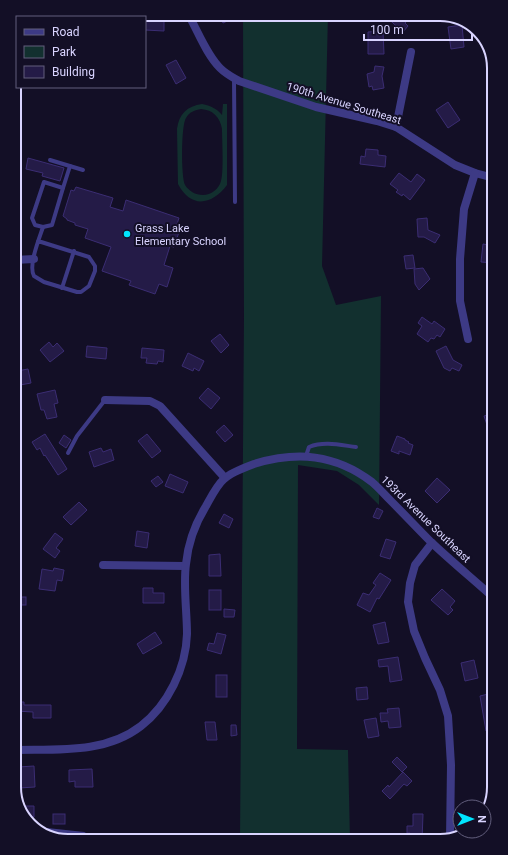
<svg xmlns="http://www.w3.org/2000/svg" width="508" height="855" font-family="Roboto,sans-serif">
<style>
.green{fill:#12302f;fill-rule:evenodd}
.building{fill:#241b47;stroke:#3b2d73}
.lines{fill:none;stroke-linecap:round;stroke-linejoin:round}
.service{stroke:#3d3a85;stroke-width:4}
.minor{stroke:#3d3a85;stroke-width:8}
.poi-dot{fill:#00e5ff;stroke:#130f26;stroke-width:1.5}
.labels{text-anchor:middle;stroke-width:4;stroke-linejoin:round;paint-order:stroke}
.street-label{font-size:11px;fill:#d9d4ff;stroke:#130f26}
.poi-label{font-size:11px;fill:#d9d4ff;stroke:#130f26;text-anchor:start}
.rim{fill:none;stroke:#d9d4ff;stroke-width:2}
</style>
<rect width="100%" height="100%" fill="#130f26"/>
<!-- green -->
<g class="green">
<path d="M243,14H328L322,266L336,305L381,296L379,505L359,485L337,471L298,465L297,749L348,750L350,841H240L244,317Z"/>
<path d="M202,104C211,106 216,108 222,115L223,104H227V185C212,205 191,209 178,184L177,129C179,114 187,106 202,104ZM201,109C213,110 220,117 222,129C222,141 224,171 221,181C219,189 211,195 203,195C195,195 189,191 185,185C181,177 181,125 186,118C189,112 195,110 201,109Z"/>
</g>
<!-- building -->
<g class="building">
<path d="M219,14H243L223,23Z"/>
<path d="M383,14H408L411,17L405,23L408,26L403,32Z"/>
<path d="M145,19L164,20V31L145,30Z"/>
<path d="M462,25L464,47L451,49L448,27Z"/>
<path d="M383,31L384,54H368V32Z"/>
<path d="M176,60L186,78L176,84L166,65Z"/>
<path d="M375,66L384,67L382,76L384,88L373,90L372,86L369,87L367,74L374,72Z"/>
<path d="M448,102L460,120L448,128L436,110Z"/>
<path d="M366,149L378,150V155L386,156L385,167L360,164L361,156L365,157Z"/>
<path d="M28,158L64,168L60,181L42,176L43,173L26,169Z"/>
<path d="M399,173L411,182L417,174L425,180L410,200L403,194L402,196L396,192L398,190L390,184Z"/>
<path d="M76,187L113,198L110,207L123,211L126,200L179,218L176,227L180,229L174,247L170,246L164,265L173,268L167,287L159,284L155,294L129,285L131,281L102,271L111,247L85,238L88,229L75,225V223L67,220V219L63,216L71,190L74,191Z"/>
<path d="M427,218L428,230L440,235L435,243L424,237H418L417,219Z"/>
<path d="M483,244L494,246V263L481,262Z"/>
<path d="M413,255L415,268L406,269L404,256Z"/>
<path d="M423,268L430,279L419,290L415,284L414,269Z"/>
<path d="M422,317L432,324L434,321L445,329L440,337L437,335L434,339L431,338L428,342L417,334L422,326L418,323Z"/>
<path d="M220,334L229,345L221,353L211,341Z"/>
<path d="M49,342L53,347L57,343L64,351L50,362L40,350Z"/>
<path d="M87,346L107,348L106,359L86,357Z"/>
<path d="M446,346L453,360L462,365L459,371L452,368L450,371L444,368L436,351Z"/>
<path d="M142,348L164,350L163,362L158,361L157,364L146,363L147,358H141Z"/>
<path d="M188,353L204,361L199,371L194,368L193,371L182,366Z"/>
<path d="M28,369L31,383L20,385L17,371Z"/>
<path d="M208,388L220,398L211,409L199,398Z"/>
<path d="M55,390L58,403L54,404L57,417L47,419L44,410H41L37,394Z"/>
<path d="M494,413V442H493L484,416Z"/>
<path d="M224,425L233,435L225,442L216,432Z"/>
<path d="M45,434L67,469L58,475L45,455L44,456L40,448L37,450L32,442Z"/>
<path d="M147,434L161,451L152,458L138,441Z"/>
<path d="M64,435L71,440L66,448L59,443Z"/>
<path d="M397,436L405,439V440L409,442L408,443L413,445L410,455L399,451V454L391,451Z"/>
<path d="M101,448L103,452L111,449L114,460L94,467L89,452Z"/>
<path d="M170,474L188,482L183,493L165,486Z"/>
<path d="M158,476L163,482L156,487L151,481Z"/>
<path d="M437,478L450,490L437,503L425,491Z"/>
<path d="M79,502L87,510L71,525L63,517Z"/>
<path d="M377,508L383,511L379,519L373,517Z"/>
<path d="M224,514L233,519L229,528L219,523Z"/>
<path d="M137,531L149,533L147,548L135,546Z"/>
<path d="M55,533L63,539L56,548L60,551L55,558L43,549Z"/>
<path d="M386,539L396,542L390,559L380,556Z"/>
<path d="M220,554L221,576H209V555Z"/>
<path d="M54,568L64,570L62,581L57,580L55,591L39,589L42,569L53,571Z"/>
<path d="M380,573L391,580L379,599L377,598L370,612L357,605L363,593L369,595L376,585L373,583Z"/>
<path d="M143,588H153V593H164V603H143Z"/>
<path d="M442,589L455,601L450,607L453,610L448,615L431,600Z"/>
<rect x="209" y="590" width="12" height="20"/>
<rect x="18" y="597" width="8" height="8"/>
<path d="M224,609L235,610L234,617H224Z"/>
<path d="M385,622L389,642L378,644L373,625Z"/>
<path d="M155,632L162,643L143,654L137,644Z"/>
<path d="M217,633L226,635L221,654L207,650L209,643L214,644Z"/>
<path d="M398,657L402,680L390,682L388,666L379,667L378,660Z"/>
<path d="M474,660L478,678L465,681L461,663Z"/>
<rect x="216" y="675" width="11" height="22"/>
<path d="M367,687L368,699L357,700L356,688Z"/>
<path d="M492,693L494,701V729L486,731L480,696Z"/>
<path d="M16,702H24V705H51V718H33V712L16,711Z"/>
<path d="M399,708L401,727L389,728L388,721L381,722L380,713H388L387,709Z"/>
<path d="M376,718L379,736L368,738L364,720Z"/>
<path d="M205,722H215L217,740H207Z"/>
<path d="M231,725H236L237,735L231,736Z"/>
<path d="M397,757L407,767L402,772L392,762Z"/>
<path d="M34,766L35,787L19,788L18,767Z"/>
<path d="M92,769L93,787H75V781L69,782V770Z"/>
<path d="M403,772L412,781L407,786L404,784L390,799L382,791L388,785L389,787Z"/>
<path d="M24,806H34V817H25L24,816Z"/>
<rect x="53" y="814" width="12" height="10"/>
<path d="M413,814H423L422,841H410V833H407V826H413Z"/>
</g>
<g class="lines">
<!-- service -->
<g class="service">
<path d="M234,79L235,202"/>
<path d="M50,160L83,170"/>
<path d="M44,182L63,188L52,225L43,227L35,225L32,218Z"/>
<path d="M63,188L70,166"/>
<path d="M38,241L89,257L95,266V271L89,286L81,292H77L44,282L34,276C28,266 39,239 43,227"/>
<path d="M62,288L74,251"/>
<path d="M68,453L77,436L105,400"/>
<path d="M306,456L309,447C324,441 340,445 356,447"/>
<path d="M36,830H47L84,834"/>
</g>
<!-- minor -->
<g class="minor">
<path d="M188,14C198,31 206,54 220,68C226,74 232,77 239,81L316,107L377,121L396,127L455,165L475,173L494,178"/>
<path d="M95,17L98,14"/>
<path d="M396,127L411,52"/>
<path d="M14,260L34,259"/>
<path d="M468,339L460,301V259L464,209L475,173"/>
<path d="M105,400L150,401L160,406L225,478"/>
<path d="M432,543L415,565L410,583L408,602L414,631L425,658L440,690L448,716L451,765L450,839"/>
<path d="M103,565L185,566"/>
<path d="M14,750C57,749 105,754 141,726C168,705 186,668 187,634C187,612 183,585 186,564C188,543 195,524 206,506C211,497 217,485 224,479C230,473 246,467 254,464C297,451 335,454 372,482C378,487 384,494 390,500C404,514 417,528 431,542C451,561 473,579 494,598"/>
</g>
</g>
<!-- markers -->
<circle class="poi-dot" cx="127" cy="234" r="4"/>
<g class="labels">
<!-- street labels -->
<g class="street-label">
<text transform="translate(344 103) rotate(17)" y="4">190th Avenue Southeast</text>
<text transform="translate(426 519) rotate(44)" y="4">193rd Avenue Southeast</text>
</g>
<!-- poi labels -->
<g class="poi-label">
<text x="135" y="232">Grass Lake<tspan x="135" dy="13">Elementary School</tspan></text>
</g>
</g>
<!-- crop -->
<path d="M0 0H508V855H0ZM68 21H440A47 47 0 0 1 487 68V787A47 47 0 0 1 440 834H68A47 47 0 0 1 21 787V68A47 47 0 0 1 68 21Z" fill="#130f26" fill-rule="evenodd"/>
<path class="rim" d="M68 21H440A47 47 0 0 1 487 68V787A47 47 0 0 1 440 834H68A47 47 0 0 1 21 787V68A47 47 0 0 1 68 21Z"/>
<!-- legend -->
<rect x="16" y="16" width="130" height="72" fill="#130f26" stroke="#625e7d"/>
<rect x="24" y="29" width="20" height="6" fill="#3d3a85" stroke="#625e7d"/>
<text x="52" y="36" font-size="12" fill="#d9d4ff">Road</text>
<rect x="24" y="46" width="20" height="12" fill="#12302f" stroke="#625e7d"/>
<text x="52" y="56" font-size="12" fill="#d9d4ff">Park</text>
<rect x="24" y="66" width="20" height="12" fill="#241b47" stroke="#625e7d"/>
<text x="52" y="76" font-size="12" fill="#d9d4ff">Building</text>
<!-- north arrow -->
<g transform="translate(472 819) rotate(90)"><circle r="19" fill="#130f26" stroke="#625e7d"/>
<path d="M0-3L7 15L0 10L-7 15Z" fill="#00e5ff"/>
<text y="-6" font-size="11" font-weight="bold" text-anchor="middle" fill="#d9d4ff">N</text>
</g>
<!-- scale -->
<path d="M364 34v6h108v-6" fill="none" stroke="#d9d4ff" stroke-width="2"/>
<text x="370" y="34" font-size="12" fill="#d9d4ff" stroke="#130f26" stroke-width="3" paint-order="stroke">100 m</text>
</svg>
